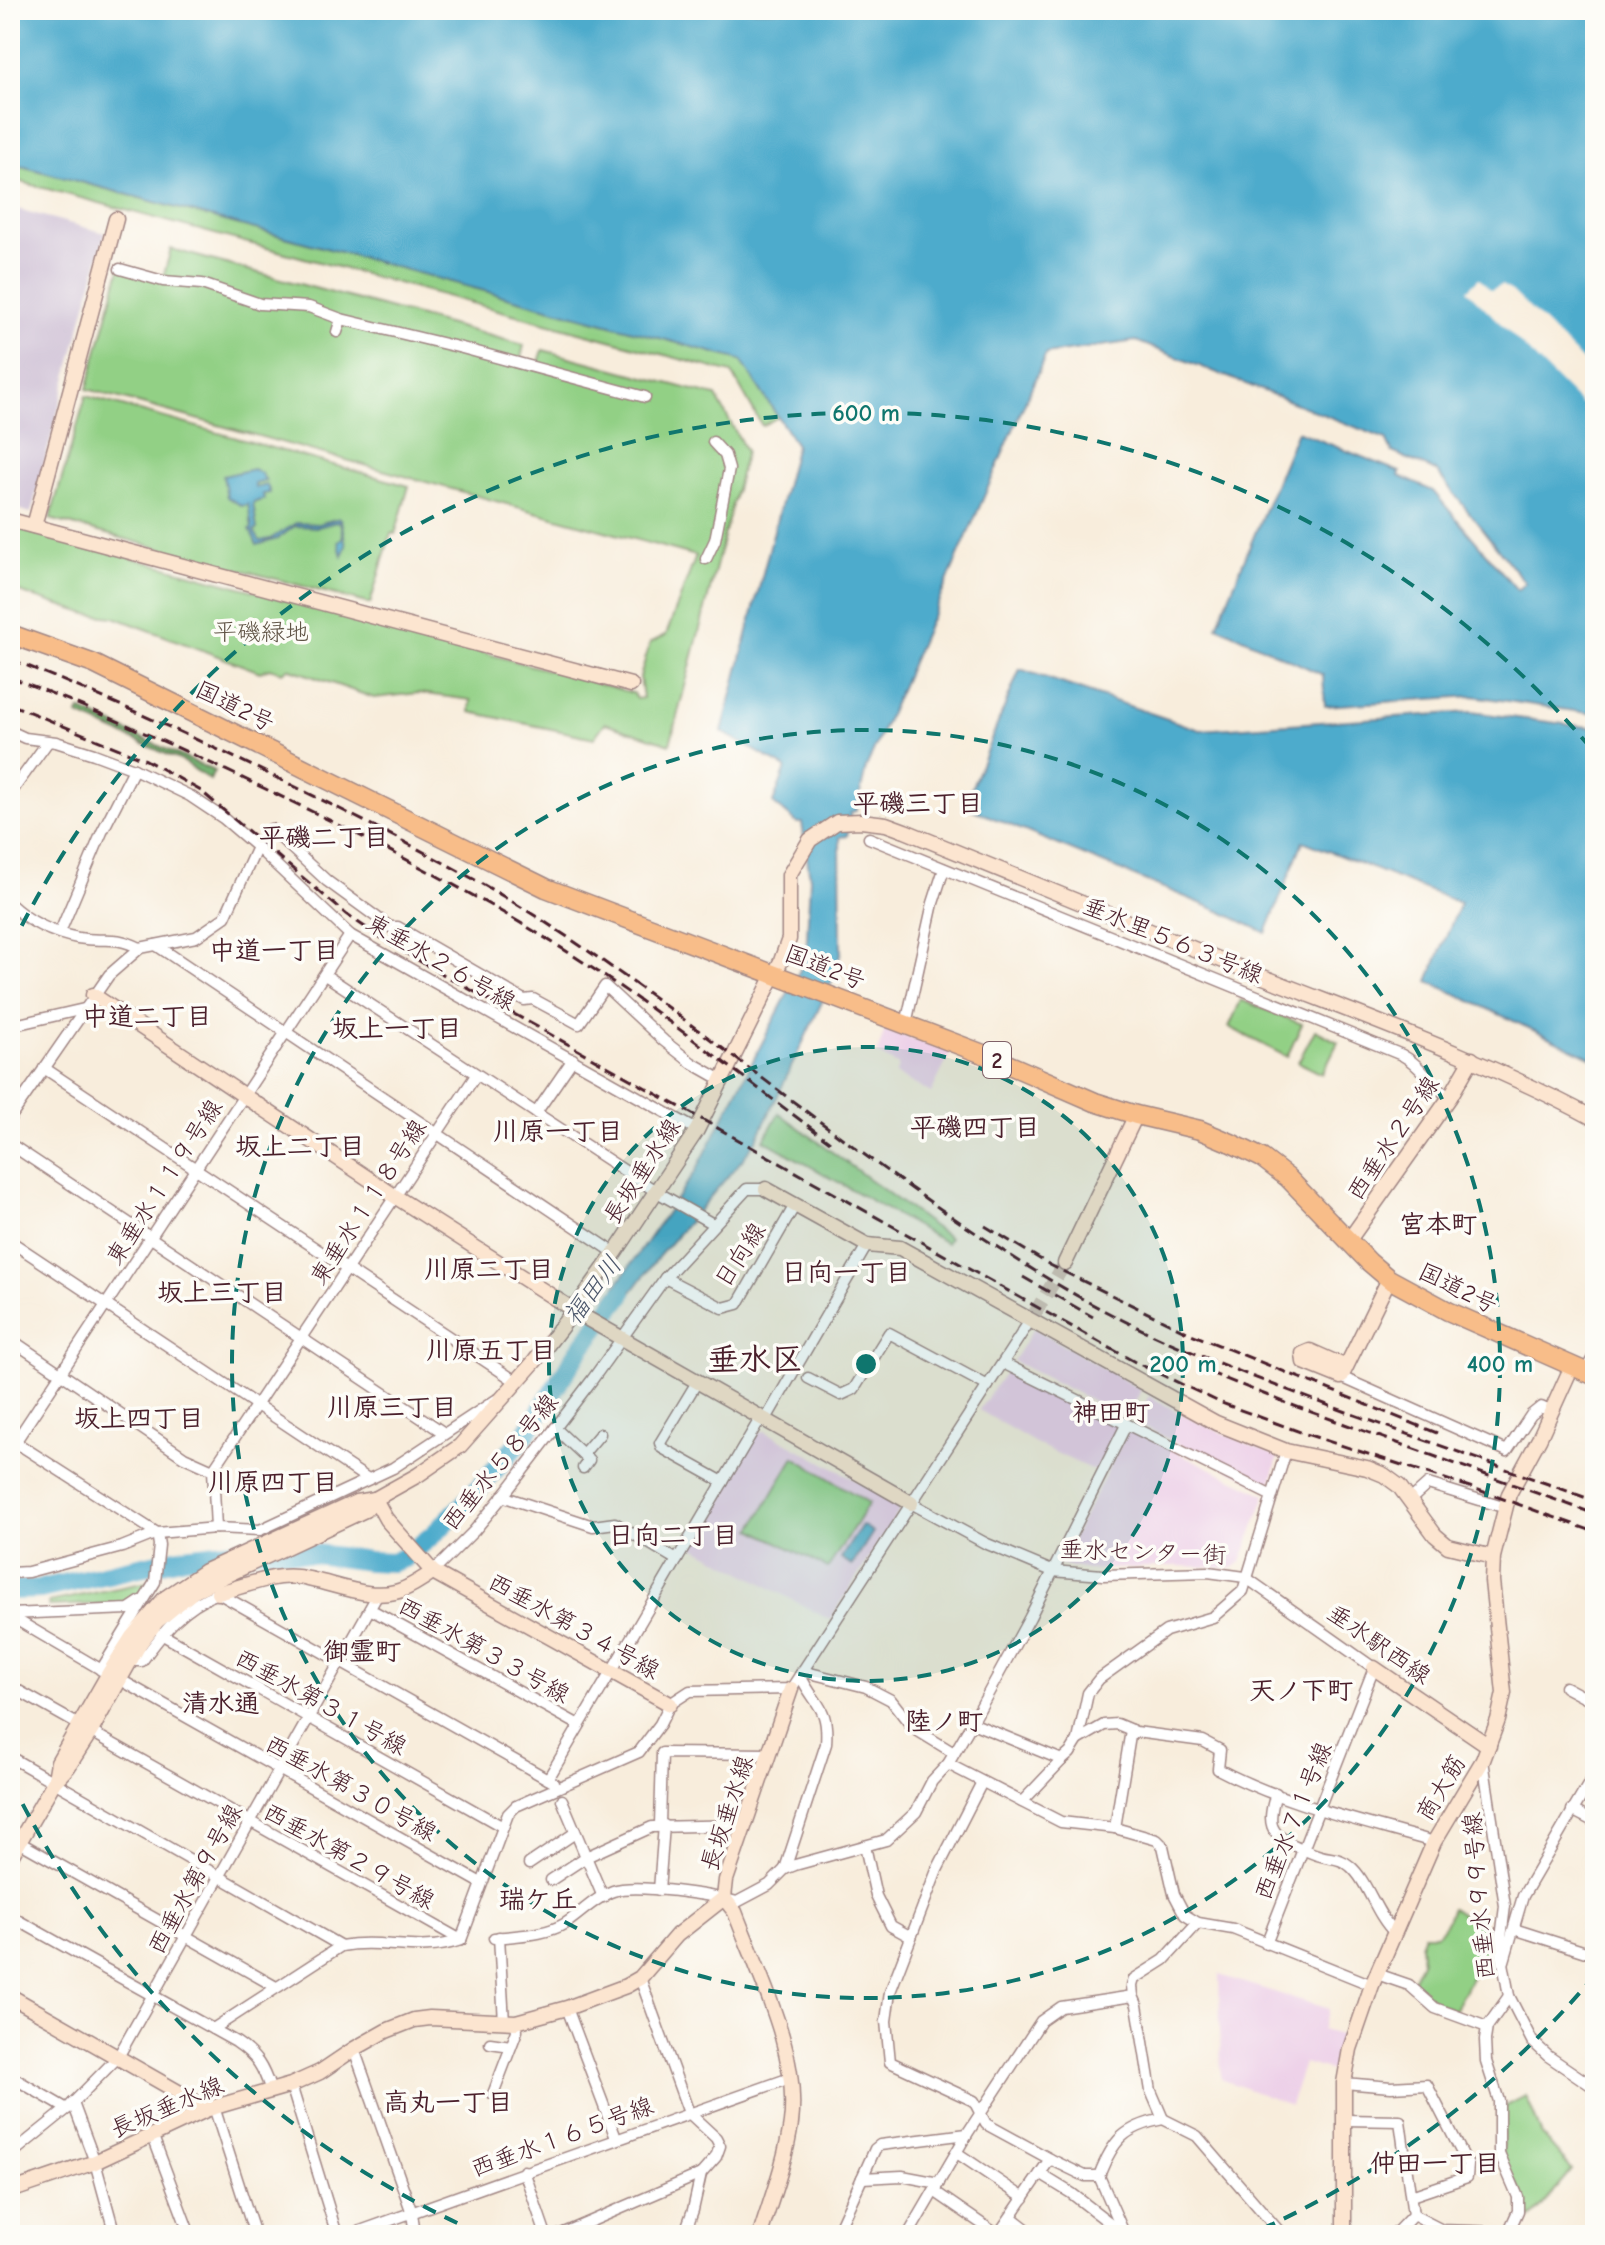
<svg xmlns="http://www.w3.org/2000/svg" width="1605" height="2245" font-family="'Comic Neue','Klee One',sans-serif">
<style>
.built{fill:#edd0e8}
.industrial{fill:#ccbed4}
.green{fill:#92d085;stroke:#6e7858;stroke-width:2}
.forest{fill:#75b272;stroke:#60684e;stroke-width:2}
.water{fill:#4eabcc;stroke:#4c657c;stroke-width:2}
.pier{fill:#f8eddc}
.lines{fill:none;stroke-linecap:round;stroke-linejoin:round}
.river{stroke:#4eabcc;stroke-width:20}
.secondary-tunnel{stroke:#d5c4b9;stroke-width:14;stroke-dasharray:14 7;stroke-linecap:butt}
.street-casing{stroke:#a18684;stroke-width:13}
.secondary-casing{stroke:#a18684;stroke-width:17}
.highway-casing{stroke:#a18684;stroke-width:21}
.street{stroke:#fff;stroke-width:10}
.secondary{stroke:#fce5d0;stroke-width:14}
.highway{stroke:#f8bd89;stroke-width:18}
.rail{stroke:#4a1f2b;stroke-width:3;stroke-dasharray:12 6;stroke-linecap:butt}
.ring{fill:none;stroke:#0f766e;stroke-width:4;stroke-dasharray:14 10}
.labels{text-anchor:middle;stroke-width:7;stroke-linejoin:round;paint-order:stroke}
.shield{fill:#fdfcf7;stroke:#806168;stroke-width:2}
.shield-label{font-size:22px;font-weight:bold;fill:#4a1f2b}
.park-label{font-size:24px;fill:#605446;stroke:#fdfcf7}
.street-label{font-size:24px;fill:#4a1f2b;stroke:#fdfcf7}
.neighbourhood-label{font-size:26px;font-weight:bold;fill:#4a1f2b;stroke:#fdfcf7}
.water-label{font-size:26px;font-style:italic;fill:#4c576b;stroke:#fdfcf7}
.district-label{font-size:32px;font-weight:bold;fill:#4a1f2b;stroke:#fdfcf7}
.centre{fill:#0f766e;stroke:#fdfcf7;stroke-width:4}
.ring-label{font-size:24px;text-anchor:middle;font-weight:bold;fill:#0f766e;stroke:#fdfcf7;stroke-width:7;stroke-linejoin:round;paint-order:stroke}
</style>
<rect width="100%" height="100%" fill="#fdfcf7"/>
<filter id="ink" filterUnits="userSpaceOnUse"><feTurbulence type="fractalNoise" baseFrequency=".0125" numOctaves="2"/><feDisplacementMap in="SourceGraphic" scale="16" xChannelSelector="R" yChannelSelector="G"/><feConvolveMatrix kernelMatrix="1 2 1 2 8 2 1 2 1" color-interpolation-filters="sRGB"/></filter>
<filter id="wash" filterUnits="userSpaceOnUse"><feTurbulence type="fractalNoise" baseFrequency=".006" numOctaves="4" result="noise"/><feDisplacementMap in="SourceGraphic" scale="32" xChannelSelector="R" yChannelSelector="G"/><feGaussianBlur stdDeviation="1.8" result="paint"/><feColorMatrix in="noise" values="0 0 0 0 0 0 0 0 0 0 0 0 0 0 0 0 0 1.4 0 .05"/><feComposite in="paint" operator="in"/></filter>
<g filter="url(#wash)">
<rect width="100%" height="100%" fill="#f8eddc"/>
<!-- built -->
<g class="built">
<path d="M885,1029L951,1052L931,1093L895,1074L899,1066L877,1054Z"/>
<path d="M1034,1328L1141,1390L1127,1418L1013,1361Z"/>
<path d="M1008,1368L1121,1426L1097,1472L1037,1444L979,1410Z"/>
<path d="M1149,1396L1193,1420L1278,1457L1269,1490L1135,1422Z"/>
<path d="M1129,1429L1266,1495L1241,1562L1233,1568L1175,1566L1087,1570L1059,1564Z"/>
<path d="M765,1431L898,1503L899,1511L830,1620L691,1545L758,1433Z"/>
<path d="M1219,1975L1329,2009L1322,2030L1342,2036L1332,2071L1304,2063L1290,2105L1221,2079Z"/>
</g>
<!-- industrial -->
<path class="industrial" d="M10,207L105,233L31,513L10,507Z"/>
<!-- green -->
<g class="green">
<path d="M10,163L741,360L778,417L762,426L732,373L10,179Z"/>
<path d="M171,249L524,345L521,358L539,362L543,350L716,396L746,451L670,744L605,723L594,738L470,712L471,700L419,693L374,698L288,668L283,672L269,668L260,672L114,617L87,614L10,589V525L633,693L636,699L643,698L640,677L650,643L666,635L696,556L87,389L121,265L163,278Z"/>
<path d="M86,396L409,486L395,534L391,533L370,604L50,519Z"/>
<path d="M1241,1000L1302,1024L1287,1057L1229,1027Z"/>
<path d="M1315,1030L1338,1042L1322,1074L1298,1062Z"/>
<path d="M779,1113L949,1238L946,1243L764,1140Z"/>
<path d="M794,1457L869,1503L828,1568L752,1529Z"/>
<path d="M147,1582L146,1590L132,1603L49,1606V1602Z"/>
<path d="M1452,1908L1493,1935L1454,2011L1430,1998L1412,1982L1422,1962L1420,1945L1424,1934H1437L1443,1929Z"/>
<path d="M1526,2096L1542,2135L1572,2170L1532,2218L1523,2215C1529,2184 1506,2180 1503,2157C1501,2141 1504,2123 1504,2107Z"/>
</g>
<!-- forest -->
<path class="forest" d="M80,710L214,771L210,780L182,761L78,715Z"/>
<!-- water -->
<g class="water">
<path d="M10,10H1595V714L1473,696L1325,706L1323,675L1217,626L1297,431L1400,472L1399,476L1433,491L1517,590L1525,583L1436,471L1392,452L1386,439L1136,341L1046,354L866,768L856,811L851,812L847,836L840,837L841,952L832,981L758,1137L743,1159L659,1256L614,1316L600,1309L697,1169L806,958L810,878L802,823H797L773,803L786,768L722,732L796,445L741,360L10,163Z"/>
<path d="M253,469L261,473L266,481L255,484V488L267,485L270,493L263,494L264,499L253,503L257,529L254,531L260,541L270,539L296,523L318,524L339,518L341,520L346,546L342,556L338,541L343,537L340,521L318,527L295,526L277,539L257,545L250,529L252,528L248,504L242,506L227,497L223,476Z"/>
<path d="M1020,669L1200,730L1471,712L1595,728V1059L1428,981L1460,903L1303,841L1266,933L1222,912L964,806Z"/>
<path d="M862,1525L873,1532L852,1565L841,1558Z"/>
</g>
<!-- pier -->
<path class="pier" d="M1479,278L1491,290L1501,285L1512,291L1595,373V418L1467,290Z"/>
<g class="lines">
<!-- river -->
<path class="river" d="M10,1590L40,1589L185,1557L250,1549L293,1551L369,1561L392,1562L404,1558L433,1535L472,1496L526,1434L578,1352L622,1294"/>
</g>
</g>
<g filter="url(#ink)">
<g class="lines">
<!-- secondary-tunnel -->
<path class="secondary-tunnel" d="M1035,1313L1065,1263"/>
<!-- street casing -->
<g class="street-casing">
<g id="street">
<path d="M120,269L163,281L202,284L260,304L309,307L341,319L337,332"/>
<path d="M341,319L462,348L645,397"/>
<path d="M706,559L715,540L729,469L725,455L713,442"/>
<path d="M10,731L25,738L56,742L94,754L134,769L190,796L223,818L257,847L350,935L697,1130"/>
<path d="M10,794L47,743"/>
<path d="M869,838L1402,1055C1423,1066 1430,1086 1450,1097"/>
<path d="M10,904C29,922 52,933 78,938C105,943 111,934 140,948"/>
<path d="M60,932L102,832L134,769"/>
<path d="M156,945L615,1253"/>
<path d="M325,975L657,1192L713,1224"/>
<path d="M906,1024L933,903L944,869"/>
<path d="M10,1026L84,1009"/>
<path d="M44,1068L517,1382"/>
<path d="M536,1113L573,1059"/>
<path d="M10,1118L109,975L140,948L196,937L225,917L257,847L271,829L327,881L390,927H398L524,1000L533,999L579,1024L605,986L664,1041L692,1063L722,1080"/>
<path d="M10,1144L444,1433"/>
<path d="M10,1241L368,1479"/>
<path d="M665,1278L723,1308L738,1304L795,1205"/>
<path d="M10,1339L184,1457L213,1470L216,1528"/>
<path d="M1003,1363L1272,1496"/>
<path d="M1590,1363L1595,1354"/>
<path d="M1341,1377L1507,1451L1531,1415L1541,1407L1552,1412"/>
<path d="M808,1378L841,1395L854,1389L889,1333L988,1386"/>
<path d="M697,1382L660,1443L662,1448L723,1482"/>
<path d="M555,1428L589,1460L583,1468"/>
<path d="M12,1440L157,1533L159,1545L155,1582L101,1670"/>
<path d="M10,1450L350,935"/>
<path d="M583,1454L600,1434"/>
<path d="M213,1470L476,1075"/>
<path d="M502,1496L593,1526L615,1523L677,1560"/>
<path d="M1409,1501L1428,1484L1506,1508"/>
<path d="M911,1503L985,1543L1052,1571L1103,1575L1208,1572L1245,1577L1374,1668L1266,1944"/>
<path d="M433,1572L474,1531L507,1491L592,1380L665,1278L747,1189H766"/>
<path d="M10,1573L28,1572L122,1547L157,1533L216,1528L260,1530L393,1468L496,1400"/>
<path d="M370,1609L579,1725"/>
<path d="M10,1614L129,1609L141,1601"/>
<path d="M10,1616L107,1673"/>
<path d="M161,1634L503,1827"/>
<path d="M129,1661H142C163,1632 184,1605 218,1593L553,1782"/>
<path d="M802,1671L866,1687L891,1700L913,1728L954,1753"/>
<path d="M119,1679L481,1883"/>
<path d="M10,1686L461,1940"/>
<path d="M1565,1687L1595,1703"/>
<path d="M972,1723L1062,1760L1070,1753L1078,1740L1088,1693L1099,1679L1166,1631L1213,1617L1243,1591L1286,1451"/>
<path d="M1078,1740L1104,1725L1117,1724L1136,1732L1203,1741L1220,1750L1218,1769C1284,1804 1362,1821 1434,1842"/>
<path d="M10,1757L341,1946"/>
<path d="M1483,1760L1505,1906L1500,1946L1509,1996L1532,2041L1548,2056L1595,2088"/>
<path d="M948,1764L1061,1822L1115,1828L1157,1840L1163,1846L1174,1894L1185,1915L1198,1923L1233,1929L1372,1985"/>
<path d="M548,1779L757,1424L766,1419L867,1245"/>
<path d="M982,1782L937,1870L890,1992L886,2021L890,2062L974,2101L986,2124L1050,2159L1085,2176H1099"/>
<path d="M1276,1793C1267,1823 1268,1834 1298,1847C1305,1850 1313,1854 1321,1856C1332,1859 1341,1858 1350,1866C1368,1881 1375,1914 1395,1933"/>
<path d="M562,1800L603,1897"/>
<path d="M1022,1802L1062,1760"/>
<path d="M1572,1810L1595,1822"/>
<path d="M660,1825L662,1753L769,1754"/>
<path d="M1115,1828L1131,1730"/>
<path d="M10,1837L276,1987"/>
<path d="M865,1846L876,1896L891,1926L911,1937"/>
<path d="M529,1864L575,1833"/>
<path d="M785,1869L826,1744C829,1705 815,1707 800,1675"/>
<path d="M551,1880L586,1857L652,1827L745,1825"/>
<path d="M659,1890L664,1825"/>
<path d="M10,1916L236,2042C257,2056 263,2067 271,2091"/>
<path d="M1514,1929L1595,1955"/>
<path d="M499,1937L504,2022"/>
<path d="M494,1938C519,1935 544,1936 566,1923C581,1913 596,1897 613,1891C635,1883 713,1895 737,1902L769,1885L785,1869L795,1865L886,1840L916,1812L932,1781L948,1764L972,1723L1030,1617L1126,1425"/>
<path d="M461,1940L508,1814L516,1806L639,1752L660,1724L670,1704L690,1691L791,1689L1031,1319"/>
<path d="M1504,1961L1523,1896L1595,1773"/>
<path d="M1377,1974L1409,1985L1435,2008L1487,2027"/>
<path d="M640,1978L689,2113L716,2138L720,2146L716,2157L701,2174L693,2210L684,2235"/>
<path d="M1133,1996L1132,1986L1134,1979L1164,1960L1198,1923"/>
<path d="M567,2008L616,2138"/>
<path d="M213,2029L341,1946C383,1938 419,1955 461,1940"/>
<path d="M490,2043L511,2046"/>
<path d="M354,2049L412,2213L415,2235"/>
<path d="M10,2076L67,2109"/>
<path d="M1344,2083L1391,2087L1427,2085L1468,2165L1467,2177L1411,2196"/>
<path d="M291,2085L337,2235"/>
<path d="M493,2094L517,2031L516,2022"/>
<path d="M73,2103L95,2162L115,2235"/>
<path d="M214,2107L255,2235"/>
<path d="M1344,2120L1400,2121L1413,2215L1394,2235"/>
<path d="M152,2134L190,2235"/>
<path d="M957,2153L1024,2198"/>
<path d="M10,2155L67,2109L118,2057L378,1594"/>
<path d="M524,2171L546,2235"/>
<path d="M1040,2174L1071,2193L1124,2234"/>
<path d="M1099,2176C1113,2140 1124,2127 1163,2119L1197,2136L1278,2230L1287,2235"/>
<path d="M1099,2176L1124,2233"/>
<path d="M939,2183L902,2176L862,2178L875,2149L880,2145L967,2134"/>
<path d="M934,2191L998,2235L1050,2159"/>
<path d="M1413,2215L1442,2230L1498,2232"/>
<path d="M1011,2217L1034,2235"/>
<path d="M349,2235L790,2078"/>
<path d="M559,2235L701,2174"/>
<path d="M836,2235L862,2178"/>
<path d="M908,2235L967,2134L1041,2021L1061,2007L1133,1996L1137,2005L1151,2091L1163,2119"/>
<path d="M1507,2235L1518,2211V2197L1499,2153V2101L1486,2061L1485,2040L1487,2027L1509,1996"/>
</g>
</g>
<!-- secondary casing -->
<g class="secondary-casing">
<g id="secondary">
<path d="M10,520L631,685"/>
<path d="M34,526L116,219"/>
<path d="M93,995L396,1197L586,1318L911,1503"/>
<path d="M766,1189L867,1245L900,1248L1216,1423L1286,1451L1367,1468L1384,1475L1399,1486L1435,1535L1448,1546L1493,1557"/>
<path d="M1349,1240L1450,1097L1472,1059"/>
<path d="M1065,1263L1136,1115"/>
<path d="M1346,1367L1341,1377L1304,1362L1303,1354L1310,1351L1346,1367L1389,1279"/>
<path d="M375,1499L386,1519L433,1572L670,1704"/>
<path d="M218,1593C242,1587 272,1574 297,1577C326,1580 366,1600 395,1592C409,1589 421,1579 433,1572"/>
<path d="M1374,1668L1489,1746"/>
<path d="M55,1779L58,1762L109,1673L132,1637L165,1598L205,1571L356,1502L375,1499"/>
<path d="M10,1858L54,1782L68,1767L91,1731L140,1643L157,1621L195,1590L365,1510L375,1499L418,1475L460,1446L535,1361L575,1309L615,1253L697,1130L781,961L789,939V875L810,840L837,822L861,821L886,824L905,831C1018,876 1130,924 1243,969C1361,1016 1482,1058 1595,1119"/>
<path d="M724,1898L735,1912C759,1976 800,2053 791,2123C786,2161 771,2199 760,2235"/>
<path d="M10,1996L208,2109"/>
<path d="M10,2191L95,2162L208,2109L291,2085L320,2072L354,2049L386,2031L414,2020L430,2018L516,2022L567,2008L626,1986L640,1978L677,1935L724,1898L726,1880L791,1689"/>
<path d="M1344,2235V2083L1350,2049L1372,1985L1434,1842L1483,1760L1498,1720L1504,1693L1492,1581L1493,1557L1509,1494L1539,1439L1572,1366"/>
</g>
</g>
<!-- highway casing -->
<g class="highway-casing">
<path id="highway" d="M10,634L94,664L546,888L991,1057L1095,1102L1136,1115L1200,1130L1231,1143L1262,1158L1288,1178L1369,1262L1389,1279L1448,1311L1595,1376"/>
</g>
<!-- street -->
<use href="#street" class="street"/>
<!-- secondary -->
<use href="#secondary" class="secondary"/>
<!-- highway -->
<use href="#highway" class="highway"/>
<!-- rail -->
<g class="rail">
<path d="M10,659C123,704 232,755 340,809C413,846 486,883 554,928C733,1046 894,1192 1081,1298C1161,1343 1245,1374 1330,1406C1418,1438 1507,1469 1595,1501"/>
<path d="M10,677C114,717 215,764 315,813C405,858 496,905 580,960C666,1016 747,1081 830,1142"/>
<path d="M10,704L146,760L201,791L347,915L398,949L1135,1362L1219,1402L1303,1433L1473,1488L1595,1532"/>
<path d="M985,1226L1050,1265L1191,1334L1442,1435"/>
<path d="M1023,1277L1093,1317"/>
<path d="M1208,1372L1289,1404L1595,1514"/>
</g>
</g>
</g>
<!-- distance rings -->
<circle cx="866" cy="1364" r="317" fill="#0f766e" fill-opacity=".12"/>
<g class="ring">
<circle cx="866" cy="1364" r="317"/>
<circle cx="866" cy="1364" r="634"/>
<path d="M1595 1975A951 951 0 0 1 1253 2233M479 2233A951 951 0 0 1 11 1781M11 947A951 951 0 0 1 1595 753"/>
</g>
<g class="labels">
<!-- shield labels -->
<rect class="shield" x="983" y="1042" width="28" height="36" rx="6"/>
<g class="shield-label">
<text x="997" y="1068">2</text>
</g>
<!-- park labels -->
<g class="park-label">
<text x="261" y="640">平磯緑地</text>
</g>
<!-- street labels -->
<g class="street-label">
<text transform="translate(235 706) rotate(26)" y="8">国道2号</text>
<text transform="translate(1173 940) rotate(22)" y="8">垂水里５６３号線</text>
<text transform="translate(441 962) rotate(30)" y="8">東垂水２６号線</text>
<text transform="translate(825 967) rotate(21)" y="8">国道2号</text>
<text transform="translate(1393 1138) rotate(-56)" y="8">西垂水２号線</text>
<text transform="translate(642 1171) rotate(-57)" y="8">長坂垂水線</text>
<text transform="translate(164 1182) rotate(-57)" y="8">東垂水１１９号線</text>
<text transform="translate(368 1202) rotate(-57)" y="8">東垂水１１８号線</text>
<text transform="translate(740 1255) rotate(-57)" y="8">日向線</text>
<text transform="translate(1458 1288) rotate(26)" y="8">国道2号</text>
<text transform="translate(500 1462) rotate(-51)" y="8">西垂水５８号線</text>
<text transform="translate(1143 1552) rotate(2)" y="8">垂水センター街</text>
<text transform="translate(574 1626) rotate(29)" y="8">西垂水第３４号線</text>
<text transform="translate(1379 1644) rotate(35)" y="8">垂水駅西線</text>
<text transform="translate(484 1650) rotate(29)" y="8">西垂水第３３号線</text>
<text transform="translate(321 1702) rotate(29)" y="8">西垂水第３１号線</text>
<text transform="translate(351 1788) rotate(29)" y="8">西垂水第３０号線</text>
<text transform="translate(1441 1788) rotate(-59)" y="8">商大筋</text>
<text transform="translate(727 1813) rotate(-72)" y="8">長坂垂水線</text>
<text transform="translate(1293 1821) rotate(-68)" y="8">西垂水７１号線</text>
<text transform="translate(349 1856) rotate(29)" y="8">西垂水第２９号線</text>
<text transform="translate(195 1879) rotate(-61)" y="8">西垂水第９号線</text>
<text transform="translate(1479 1896) rotate(-95)" y="8">西垂水９９号線</text>
<text transform="translate(167 2107) rotate(-23)" y="8">長坂垂水線</text>
<text transform="translate(562 2137) rotate(-20)" y="8">西垂水１６５号線</text>
</g>
<!-- neighbourhood labels -->
<g class="neighbourhood-label">
<text x="918" y="812">平磯三丁目</text>
<text x="324" y="846">平磯二丁目</text>
<text x="274" y="959">中道一丁目</text>
<text x="147" y="1025">中道二丁目</text>
<text x="397" y="1037">坂上一丁目</text>
<text x="975" y="1136">平磯四丁目</text>
<text x="558" y="1140">川原一丁目</text>
<text x="300" y="1155">坂上二丁目</text>
<text x="1438" y="1233">宮本町</text>
<text x="489" y="1278">川原二丁目</text>
<text x="846" y="1281">日向一丁目</text>
<text x="222" y="1301">坂上三丁目</text>
<text x="491" y="1359">川原五丁目</text>
<text x="392" y="1416">川原三丁目</text>
<text x="1111" y="1421">神田町</text>
<text x="139" y="1427">坂上四丁目</text>
<text x="273" y="1491">川原四丁目</text>
<text x="673" y="1544">日向二丁目</text>
<text x="362" y="1660">御霊町</text>
<text x="1301" y="1699">天ノ下町</text>
<text x="221" y="1712">清水通</text>
<text x="944" y="1730">陸ノ町</text>
<text x="538" y="1908">瑞ケ丘</text>
<text x="448" y="2111">高丸一丁目</text>
<text x="1435" y="2172">仲田一丁目</text>
</g>
<!-- water labels -->
<g class="water-label">
<text transform="translate(592 1290) rotate(-53)" y="9">福田川</text>
</g>
<!-- district labels -->
<g class="district-label">
<text x="755" y="1370">垂水区</text>
</g>
</g>
<circle cx="866" cy="1364" r="12" class="centre"/>
<g class="ring-label">
<text x="866" y="421">600 m</text>
<text x="1183" y="1372">200 m</text>
<text x="1500" y="1372">400 m</text>
</g>
<!-- margin -->
<rect width="1605" height="2245" fill="none" stroke="#fdfcf7" stroke-width="40"/>
</svg>
